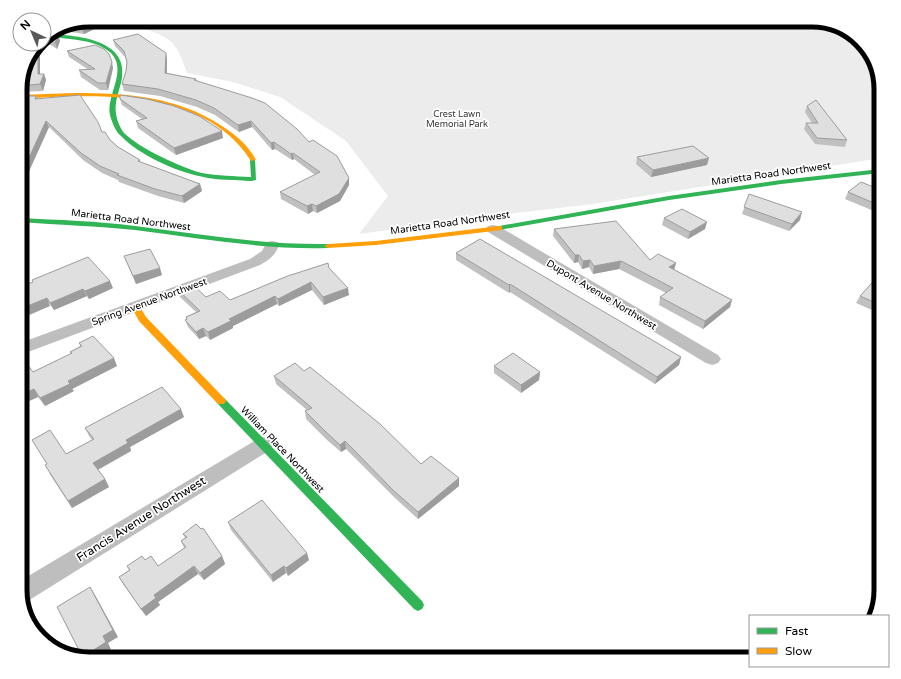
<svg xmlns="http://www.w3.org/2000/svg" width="901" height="679" font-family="'Varela Round',sans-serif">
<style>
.green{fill:#ececec}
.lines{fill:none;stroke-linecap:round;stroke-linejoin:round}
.street{fill:#bebebe;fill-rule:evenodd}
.fast{fill:#30b455;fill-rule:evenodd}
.slow{fill:#ff9f0a;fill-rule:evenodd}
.wall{fill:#c0c0c0}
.shaded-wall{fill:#9c9c9c}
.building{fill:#dfdfdf;stroke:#9c9c9c}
.labels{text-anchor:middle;stroke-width:3.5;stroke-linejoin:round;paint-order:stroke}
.far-park-label{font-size:9px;fill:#333;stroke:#fff}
.street-label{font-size:10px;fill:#000;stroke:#fff}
.near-street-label{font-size:12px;fill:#000;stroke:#fff}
.rim{fill:none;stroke:#000;stroke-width:5}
</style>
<rect width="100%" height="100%" fill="#fff"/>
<!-- green -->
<path class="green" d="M120,20H812L854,35L874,59L881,89V158L593,204L483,217L359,234L388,196L346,141L280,97L233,82L187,73C183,62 179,48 169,40C161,33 131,24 120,20Z"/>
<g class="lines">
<!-- street -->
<g class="street">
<path d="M493,225L498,226L718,355L721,359L718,363L712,365L706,363L488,232L486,229L488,226Z"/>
<path d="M272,241L277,242L279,245C275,256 270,259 260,265L20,355V343L250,259L262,251L267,242Z"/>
<path d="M263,437L270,440L273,445L270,450L23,604L20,594V581L256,440Z"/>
</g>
<!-- fast -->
<g class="fast">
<path d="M53,34C79,36 128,40 122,78C120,90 114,101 116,114C117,120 120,128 124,133C139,148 182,168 202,173C218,176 234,176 251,177L250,160L255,159L256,180C250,182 242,180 235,180C223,180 211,179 199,176C175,171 138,154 121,136C115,131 112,122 110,115C106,95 128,71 111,53C94,38 68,40 47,36Z"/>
<path d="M881,169V173L781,184L669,200L499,230L495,228L499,226L669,196L781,180Z"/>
<path d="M20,218C59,220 97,221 135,226C200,234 263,245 328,244L332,246L328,248C263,250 200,238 135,230C97,226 59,225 20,222Z"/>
<path d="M221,397L224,398L422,601L424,605L422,609L418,611L414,609L218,404L216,401L218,398Z"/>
</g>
<!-- slow -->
<g class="slow">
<path d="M74,93C125,93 177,96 222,126C236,135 248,145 256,160L251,161C206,88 95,94 20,99V95Z"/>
<path d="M499,226H502V230L376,245L328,248L324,246L328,244L376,241Z"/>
<path d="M135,303L138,304L146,317L224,398L226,401L224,404H218L139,321L131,306Z"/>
</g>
</g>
<!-- wall -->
<g class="wall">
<path d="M90,20H104L105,24L84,34L71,32L70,28Z"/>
<path d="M52,34L58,35L60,41L57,49L44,41V37Z"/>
<path d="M113,40L167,58V73L196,79L197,81L349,185L340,201L317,213L313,211L308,214L281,199L280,192L315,175L294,159L292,160L275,149L272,150L252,127L239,132L215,115L197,107L160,96L124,91L122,84L126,71L127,62L125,57L115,46Z"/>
<path d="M38,44H40V74H44L46,80L43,91L20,92V85Z"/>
<path d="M67,51L113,68L108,90H100L81,77L79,70H89L69,57Z"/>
<path d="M36,96L37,98L102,132L118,147L140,160V162L200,184L202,191L184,203L158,196L119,182L118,180L102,173L83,160L49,127L20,191Z"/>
<path d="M120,99L223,138L176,155L138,128L136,121L142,119L122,105Z"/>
<path d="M807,106L847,140L845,147L815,144L804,129L806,123H812L805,112Z"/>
<path d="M637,157L707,165L651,177L636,164Z"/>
<path d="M881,190V214L845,199L848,192Z"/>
<path d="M749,194L800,220L789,231L742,214Z"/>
<path d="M664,218L705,229L688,239L662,225Z"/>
<path d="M554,229L650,260L676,263L674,270L732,300L730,307L703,329L659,305L660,297L666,293L619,269L593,274L589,267L582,269L578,262L574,263L553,236Z"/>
<path d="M456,253L681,357L679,365L655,384L510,292L509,293L456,260Z"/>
<path d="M124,256L162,275L136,284Z"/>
<path d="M329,268L349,295L324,305L312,290L279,306L277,304L233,326V328L210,340L206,336L199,339L188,327L185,320L186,319V317L196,312L180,297L177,289L206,297L230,300L291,275Z"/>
<path d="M881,273V314L856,303L860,296Z"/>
<path d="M32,280L113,288L89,299L87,296L54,310Z"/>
<path d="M79,343L117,366L72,389L74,391L45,406L38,397L20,405L33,372L71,354L70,352L80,346Z"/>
<path d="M494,366L540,372L539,380L521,393L494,373Z"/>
<path d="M274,376L421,464L459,478V486L418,519L395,498L346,449L341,452L327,440L306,419L305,411L307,410L276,384Z"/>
<path d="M184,417L130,447L131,451L98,470L105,479L109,487L72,508L49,473L66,454L92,440L89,436L85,428Z"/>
<path d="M228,522L309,560L288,576L286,573L273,582L231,530Z"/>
<path d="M183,534L222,556L225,564L204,580L198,574L158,602L160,605L146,616L123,584L119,577L129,570L127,566H158L184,548L181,541L185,538Z"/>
</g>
<!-- shaded-wall -->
<g class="shaded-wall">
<path d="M100,20H104L105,24L84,34L82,29Z"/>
<path d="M58,35L60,41L57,49L55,43Z"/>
<path d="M38,44H40V81L38,74Z"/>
<path d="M166,53L167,58V79L165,73Z"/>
<path d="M112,62L113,68L108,90L106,83Z"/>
<path d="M44,74L46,80L43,91L40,84Z"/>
<path d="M46,121L49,127L20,191V177Z"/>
<path d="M251,121L252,127L239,132L238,125Z"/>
<path d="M222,131L223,138L176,155L174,148Z"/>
<path d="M274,142L275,149L272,150L271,143Z"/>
<path d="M293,153L294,159L292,160L291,154Z"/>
<path d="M709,158L707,165L651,177L653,170Z"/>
<path d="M349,178V185L340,201L317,213L316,206Z"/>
<path d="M200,184L202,191L184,203L182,196Z"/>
<path d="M312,204L313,211L308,214L307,206Z"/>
<path d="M802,212L800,220L789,231L792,224Z"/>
<path d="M707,222L705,229L688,239L690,232Z"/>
<path d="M575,255H579L578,262L574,263Z"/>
<path d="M590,260L589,267L582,269L583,261Z"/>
<path d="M621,261L619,269L593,274L594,266Z"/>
<path d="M676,263L674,270L669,267Z"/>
<path d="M160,268L162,275L136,284L133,276Z"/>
<path d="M110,281L113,288L89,299L85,291Z"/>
<path d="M311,282L312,290L279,306L278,299Z"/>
<path d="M510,284V292L509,293V285Z"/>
<path d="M348,288L349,295L324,305L323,297Z"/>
<path d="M83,289L87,296L54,310L50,303Z"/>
<path d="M275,296L277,304L233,326V328L210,340L208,332L229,319Z"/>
<path d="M47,298L50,306L20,319V309Z"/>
<path d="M732,300L730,307L703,329L705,321Z"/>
<path d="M203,328L206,336L199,339L196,332Z"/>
<path d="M681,357L679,365L655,384L657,377Z"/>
<path d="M114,358L117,366L72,389L74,391L45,406L40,398L68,381Z"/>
<path d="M540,372L539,380L521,393V385Z"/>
<path d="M34,389L38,397L20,405V395Z"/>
<path d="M181,409L184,417L130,447L131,451L97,470L93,463L126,440Z"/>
<path d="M345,441L346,449L341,452L340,445Z"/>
<path d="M459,478V486L418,519V512Z"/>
<path d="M105,479L109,487L72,508L68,501Z"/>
<path d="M307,553L309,560L288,576L286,568Z"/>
<path d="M222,556L225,564L204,580L200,573Z"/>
<path d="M194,566L198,574L158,602L160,605L146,616L141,609L154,595Z"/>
<path d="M284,566L286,573L273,582L271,575Z"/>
<path d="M90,587L95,595L118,637L108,643L111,649L96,659H89L83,657L103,636Z"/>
<path d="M33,625L39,632L42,639L36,632Z"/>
</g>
<!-- building -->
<g class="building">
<path d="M90,20H100L82,29L71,27Z"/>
<path d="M52,34L58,35L55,43L45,37Z"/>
<path d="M138,34L166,53L165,73L196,79L194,80L252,98L265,103L297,129L309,142L313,140L337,156L349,178L339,194L316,206L312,204L307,206L280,192L320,172L293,153L291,154L274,142L271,143L251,121L238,125L214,108L196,100L158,89L122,84L126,71L127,62L124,51L113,40Z"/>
<path d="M38,45V74H44L40,84L20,86L27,59Z"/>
<path d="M95,45L104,49L109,54L112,62L106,83H98L79,70L95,69L67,51Z"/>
<path d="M80,95L98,122L102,132H105L110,140L118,147L140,160L138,161L200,184L182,196L155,189L117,175L119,174L100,166L81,153L46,121L20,177V96H36L35,99Z"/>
<path d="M120,95L147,99L174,106L199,116L222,131L174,148L136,121L147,118L120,99Z"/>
<path d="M816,100L847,140L817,138L806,123H818L807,106Z"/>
<path d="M693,146L709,158L653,170L637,157Z"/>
<path d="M861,182L881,190V206L848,192Z"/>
<path d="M749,194L802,212L792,224L744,207Z"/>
<path d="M682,209L707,222L690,232L664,218Z"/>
<path d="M616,221L650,260L658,254L676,263L669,267L732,300L705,321L660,297L673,288L621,261L594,266L590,260L583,261L579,255H575L554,229Z"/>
<path d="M480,239L681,357L657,377L510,284L509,285L456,253Z"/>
<path d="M150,249L160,268L133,276L124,256Z"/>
<path d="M88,257L110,281L85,291L83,289L50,303L47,298L20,309V287L33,282L32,280Z"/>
<path d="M328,263L329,268L348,288L323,297L311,282L278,299L275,296L229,319L231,321L208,332L203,328L196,332L185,320L187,319L186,317L200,311L177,289L192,284L206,297L220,291L230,300L290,275H291Z"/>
<path d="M881,273V305L860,296Z"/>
<path d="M93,336L114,358L68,381L70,384L40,398L34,389L20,395V362L24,360L33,372L72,353L70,352L82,346L79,343Z"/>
<path d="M513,353L540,372L521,385L494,366Z"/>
<path d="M295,363L304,371L310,367L380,424L421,464L431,456L459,478L418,512L394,491L345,441L340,445L326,432L305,411L312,408L274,376Z"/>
<path d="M162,387L181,409L126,440L128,443L93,463L105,479L68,501L45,465L47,464L32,440L50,430L66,454L94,439L85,428Z"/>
<path d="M262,500L307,553L286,568L284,566L271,575L228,522Z"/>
<path d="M196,524L201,529L203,528L222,556L200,573L194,566L154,595L156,598L141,609L119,577L130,570L127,566L142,556L145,560L151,556L158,566L186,547L181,541L187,537L183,534Z"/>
<path d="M90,587L113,630L103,636L106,642L83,657L82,656L57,607Z"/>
<path d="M33,625L36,632L31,626Z"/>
</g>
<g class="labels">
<!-- far-park labels -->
<g class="far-park-label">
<text x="457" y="117">Crest Lawn<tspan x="457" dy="10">Memorial Park</tspan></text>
</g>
<!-- street labels -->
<g class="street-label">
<text transform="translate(771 173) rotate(-8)" y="4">Marietta Road Northwest</text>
<text transform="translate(131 219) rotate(7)" y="4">Marietta Road Northwest</text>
<text transform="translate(450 222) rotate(-8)" y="4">Marietta Road Northwest</text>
<text transform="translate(602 294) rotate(31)" y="4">Dupont Avenue Northwest</text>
<text transform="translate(149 301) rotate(-20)" y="4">Spring Avenue Northwest</text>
<text transform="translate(283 449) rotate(46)" y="4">William Place Northwest</text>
</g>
<!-- near-street labels -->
<g class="near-street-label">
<text transform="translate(141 519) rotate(-32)" y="4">Francis Avenue Northwest</text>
</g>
</g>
<!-- crop -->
<path d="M0 0H901V679H0ZM89 27H812A62 62 0 0 1 874 89V590A62 62 0 0 1 812 652H89A62 62 0 0 1 27 590V89A62 62 0 0 1 89 27Z" fill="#fff" fill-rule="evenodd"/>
<path class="rim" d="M89 27H812A62 62 0 0 1 874 89V590A62 62 0 0 1 812 652H89A62 62 0 0 1 27 590V89A62 62 0 0 1 89 27Z"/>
<!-- legend -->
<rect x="749" y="615" width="140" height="52" fill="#ffffff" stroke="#999999"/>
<rect x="757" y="628" width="20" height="6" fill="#30b455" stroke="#999999"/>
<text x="785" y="635" font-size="12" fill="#000000">Fast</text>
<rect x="757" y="648" width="20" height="6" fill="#ff9f0a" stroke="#999999"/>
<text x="785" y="655" font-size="12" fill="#000000">Slow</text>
<!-- north arrow -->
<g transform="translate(32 32) rotate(316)"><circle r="19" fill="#ffffff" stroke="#999999"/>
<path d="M0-3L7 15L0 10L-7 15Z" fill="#595959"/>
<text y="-6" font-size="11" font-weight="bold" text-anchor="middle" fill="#000000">N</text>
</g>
</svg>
